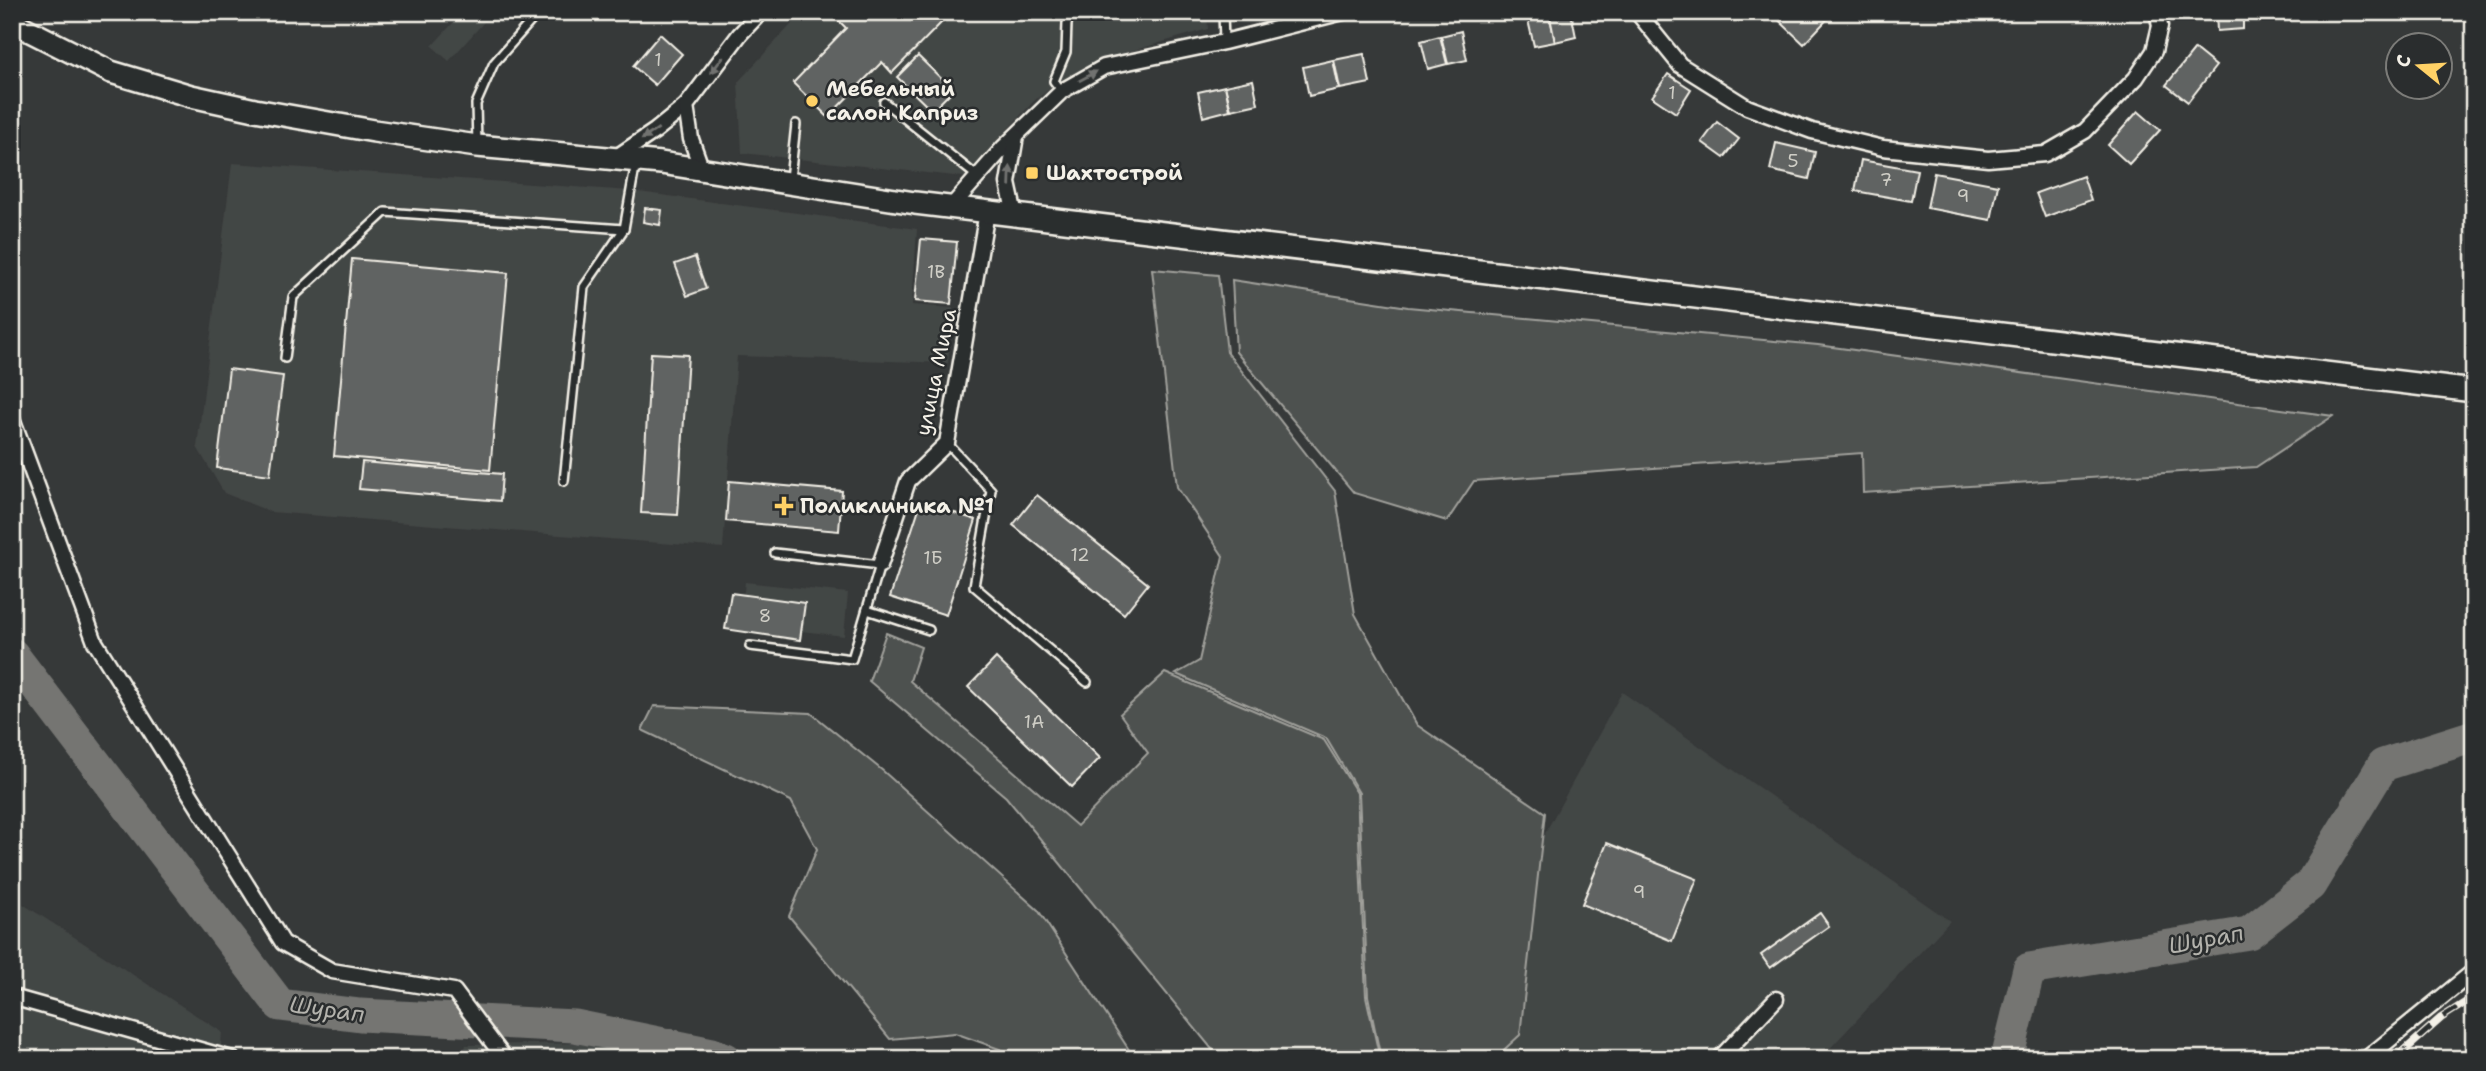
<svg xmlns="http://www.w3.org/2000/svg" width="2486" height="1071" font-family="'Shantell Sans',sans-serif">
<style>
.built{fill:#434645}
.green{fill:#4e514f;stroke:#a1a19c;stroke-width:2}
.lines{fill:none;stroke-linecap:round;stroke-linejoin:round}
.river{stroke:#757572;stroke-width:33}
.building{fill:#616362;stroke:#f4f1e8;stroke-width:2}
.lane-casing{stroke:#f4f1e8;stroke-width:12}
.street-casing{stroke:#f4f1e8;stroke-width:19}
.secondary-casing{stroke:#f4f1e8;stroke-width:26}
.path{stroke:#f4f1e8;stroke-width:3.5;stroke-dasharray:5 5;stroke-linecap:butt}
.lane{stroke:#2a2d2e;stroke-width:7}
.street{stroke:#2a2d2e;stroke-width:14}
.secondary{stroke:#2a2d2e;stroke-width:21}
.rail-casing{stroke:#f4f1e8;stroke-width:8}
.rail{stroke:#2a2d2e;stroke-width:5;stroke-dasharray:16;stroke-linecap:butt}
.oneway{fill:#71726f}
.poi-dot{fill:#ffd166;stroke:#2a2d2e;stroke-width:2.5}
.labels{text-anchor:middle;stroke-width:5;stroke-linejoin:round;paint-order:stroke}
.number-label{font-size:18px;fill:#cfcec6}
.poi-label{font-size:21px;font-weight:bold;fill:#f4f1e8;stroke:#2a2d2e;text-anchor:start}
.street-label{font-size:21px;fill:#f4f1e8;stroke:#2a2d2e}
.water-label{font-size:23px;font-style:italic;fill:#b4b3ad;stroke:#2a2d2e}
</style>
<rect width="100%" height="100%" fill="#363939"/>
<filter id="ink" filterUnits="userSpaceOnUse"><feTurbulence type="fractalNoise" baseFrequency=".0143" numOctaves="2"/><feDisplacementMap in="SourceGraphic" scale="14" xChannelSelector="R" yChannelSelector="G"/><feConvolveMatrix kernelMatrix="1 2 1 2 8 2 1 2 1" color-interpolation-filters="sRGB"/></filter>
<g filter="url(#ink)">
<!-- built -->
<g class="built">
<path d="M463,12H493L449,61L432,46Z"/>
<path d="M803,12H1207L1208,29L1104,59L1057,83L1034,101L1003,134L973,178L742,153L738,82Z"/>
<path d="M232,163L631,191L917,229L912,305L953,308L948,363L737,356L723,548L271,512L224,493L197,447Z"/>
<path d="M745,582L848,593L844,636L740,624Z"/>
<path d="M1622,692L1950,921L1820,1059H1422Z"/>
<path d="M12,897L222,1032L220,1059H12Z"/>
<path d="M587,1043L653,1059H462L466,1045Z"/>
</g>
<!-- green -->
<g class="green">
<path d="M1152,269L1218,275L1227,352L1335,491L1355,614L1417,725L1545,813L1520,1035L1494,1059H1381L1368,996L1359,793L1326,738L1176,674L1199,661L1223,556L1177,487Z"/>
<path d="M1232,280L1408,307L1818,345L2333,416L2256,467L1863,493L1862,453L1474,481L1447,521L1354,493L1236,352Z"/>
<path d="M886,633L921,647L910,681L1077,826L1148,753L1120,714L1165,673L1324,740L1357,793L1366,996L1380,1059H1220L1006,797L869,681Z"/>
<path d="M654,706L811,713L883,771L1038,910L1135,1059H1027L955,1033L890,1039L789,916L817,849L791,801L642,730Z"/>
</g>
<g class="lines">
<!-- river -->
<g class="river">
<path d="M12,654L280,1005L360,1015L575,1026L712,1054L726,1059"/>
<path d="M2010,1059L2008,1055L2029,969L2249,933L2310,885L2383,765L2474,736"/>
</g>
</g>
<!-- building -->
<g class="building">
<path d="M848,12H936L944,20L892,73L882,62L828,117L793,83L846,28L839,21Z"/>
<path d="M1549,12L1555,42L1534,46L1527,16Z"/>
<path d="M1549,12H1571L1576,37L1555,42Z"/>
<path d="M1770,12H1834L1804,44Z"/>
<path d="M2216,12H2243V29L2217,31Z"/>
<path d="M1461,31L1467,60L1448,64L1441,36Z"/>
<path d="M660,34L682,54L655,85L633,66Z"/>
<path d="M1440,36L1447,64L1428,69L1421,41Z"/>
<path d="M2195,49L2216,66L2188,102L2166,85Z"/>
<path d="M1364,54L1370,83L1340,89L1334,60Z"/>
<path d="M918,56L953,90L932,111L897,77Z"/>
<path d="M1333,60L1339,89L1309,96L1303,67Z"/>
<path d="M1668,74L1691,89L1676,113L1652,97Z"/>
<path d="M1253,80L1258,104L1231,110L1225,86Z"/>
<path d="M1225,86L1230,110L1203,117L1198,92Z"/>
<path d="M2138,111L2160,130L2129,164L2108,145Z"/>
<path d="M1717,122L1739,139L1724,158L1702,142Z"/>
<path d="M1776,143L1815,152L1809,179L1770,170Z"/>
<path d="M1861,160L1917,170L1911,201L1855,191Z"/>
<path d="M1934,173L1998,185L1991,220L1927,208Z"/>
<path d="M2083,176L2091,200L2045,217L2036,193Z"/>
<path d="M645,208L662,210L660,225L643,222Z"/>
<path d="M921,239L957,242L951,304L915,301Z"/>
<path d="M695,257L706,289L687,296L675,264Z"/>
<path d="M352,259L508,273L490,470L334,456Z"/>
<path d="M651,353L688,355L678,515L641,513Z"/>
<path d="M229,369L283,376L270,475L217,468Z"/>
<path d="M362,462L502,474L500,501L359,489Z"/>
<path d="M729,481L842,491L839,531L726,521Z"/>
<path d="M1037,495L1148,584L1124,614L1013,525Z"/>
<path d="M921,502L976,520L946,615L890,597Z"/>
<path d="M731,593L805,603L800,640L725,629Z"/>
<path d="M996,658L1100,758L1072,787L968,687Z"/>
<path d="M1607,843L1697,879L1672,941L1582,904Z"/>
<path d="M1820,913L1829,926L1770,968L1761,955Z"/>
</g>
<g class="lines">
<!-- lane casing -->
<g class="lane-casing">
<g id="lane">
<path d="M1223,12L1224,42"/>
<path d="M1062,91L1054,81L1066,52L1067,23L1073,12"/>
<path d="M884,102L978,177"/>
<path d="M477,145L476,104L494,63L539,12"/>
<path d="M790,179L796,124"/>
<path d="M285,358L293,297L385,212L624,229"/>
<path d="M947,443L991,490L974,586L1087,682"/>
<path d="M564,481L584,287L624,229L636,162"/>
<path d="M867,610L929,630"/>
<path d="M750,646L852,659L880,565L775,553"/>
</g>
</g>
<!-- street casing -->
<g class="street-casing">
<g id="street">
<path d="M1637,12L1680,65L1747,107L1812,131L1883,148L1988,159L2045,154L2085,131L2136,78L2154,51L2160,26L2157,12"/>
<path d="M612,160L655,131L686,106"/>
<path d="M702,170L691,139L686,106L740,34L761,12"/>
<path d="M951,207L1004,147L1062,91L1104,67L1224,42L1343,12"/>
<path d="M1015,215L1008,183L1016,136"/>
<path d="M12,418L95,642L283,943L332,971L454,991L505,1059"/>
<path d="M880,565L908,481L947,443L987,212"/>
<path d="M12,997L232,1059"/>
<path d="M1719,1059L1776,999"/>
<path d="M2366,1059L2474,971"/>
</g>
</g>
<!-- secondary casing -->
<g class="secondary-casing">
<path id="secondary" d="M12,22L111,72L191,96L255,110L374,131L477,146L661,163L915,203L1015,215L2474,391"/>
</g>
<!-- path -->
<path class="path" d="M1239,19L1267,12"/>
<!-- lane -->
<use href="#lane" class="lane"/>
<!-- street -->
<use href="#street" class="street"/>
<!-- secondary -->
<use href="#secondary" class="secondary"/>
<!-- rail casing -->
<g class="rail-casing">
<path id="rail" d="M2395,1059L2441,1018L2474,997"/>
</g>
<!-- rail -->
<use href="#rail" class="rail"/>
</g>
<!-- one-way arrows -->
<defs><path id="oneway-solid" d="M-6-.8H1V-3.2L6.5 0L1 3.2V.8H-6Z" transform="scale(1.75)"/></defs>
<g class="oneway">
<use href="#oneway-solid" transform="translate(717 65) rotate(127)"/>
<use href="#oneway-solid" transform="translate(1088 76) rotate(-29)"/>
<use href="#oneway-solid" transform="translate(650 134) rotate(146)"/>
<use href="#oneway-solid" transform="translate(1010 176) rotate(-88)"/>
</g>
</g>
<!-- markers -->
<g class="poi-dot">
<circle cx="812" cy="101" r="7"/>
<rect x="1025" y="166" width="14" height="14" rx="3.5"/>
<path d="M780.5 495.5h7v7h7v7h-7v7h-7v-7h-7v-7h7z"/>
</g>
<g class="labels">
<!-- number labels -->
<g class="number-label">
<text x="658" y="66">1</text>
<text x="1672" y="99">1</text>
<text x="1793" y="167">5</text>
<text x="1886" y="186">7</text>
<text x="1963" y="202">9</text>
<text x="936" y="278">1В</text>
<text x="1080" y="561">12</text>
<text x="933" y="564">1Б</text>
<text x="765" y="622">8</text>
<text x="1034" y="728">1А</text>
<text x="1639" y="898">9</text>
</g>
<!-- poi labels -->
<g class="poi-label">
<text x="826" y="96">Мебельный<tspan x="826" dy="24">салон Каприз</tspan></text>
<text x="1046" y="180">Шахтострой</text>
<text x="800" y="513">Поликлиника №1</text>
</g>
<!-- street labels -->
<g class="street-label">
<text transform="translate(936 372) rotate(-78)" y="7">улица Мира</text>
</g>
<!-- water labels -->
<g class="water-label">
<text transform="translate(2206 939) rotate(-11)" y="8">Шурап</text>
<text transform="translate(327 1009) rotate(8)" y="8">Шурап</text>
</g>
</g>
<!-- margin -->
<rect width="2486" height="1071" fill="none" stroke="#2a2d2e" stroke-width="42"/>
<rect x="21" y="21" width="2444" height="1029" fill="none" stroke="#f4f1e8" stroke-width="2.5" filter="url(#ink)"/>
<!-- north arrow -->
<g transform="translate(2419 66) rotate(288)"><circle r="33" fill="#2a2d2e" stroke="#7b7b78" stroke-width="2"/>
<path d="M0-5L12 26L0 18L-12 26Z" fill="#ffd166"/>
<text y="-10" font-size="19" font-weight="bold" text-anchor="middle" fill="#f4f1e8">С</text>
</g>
</svg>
